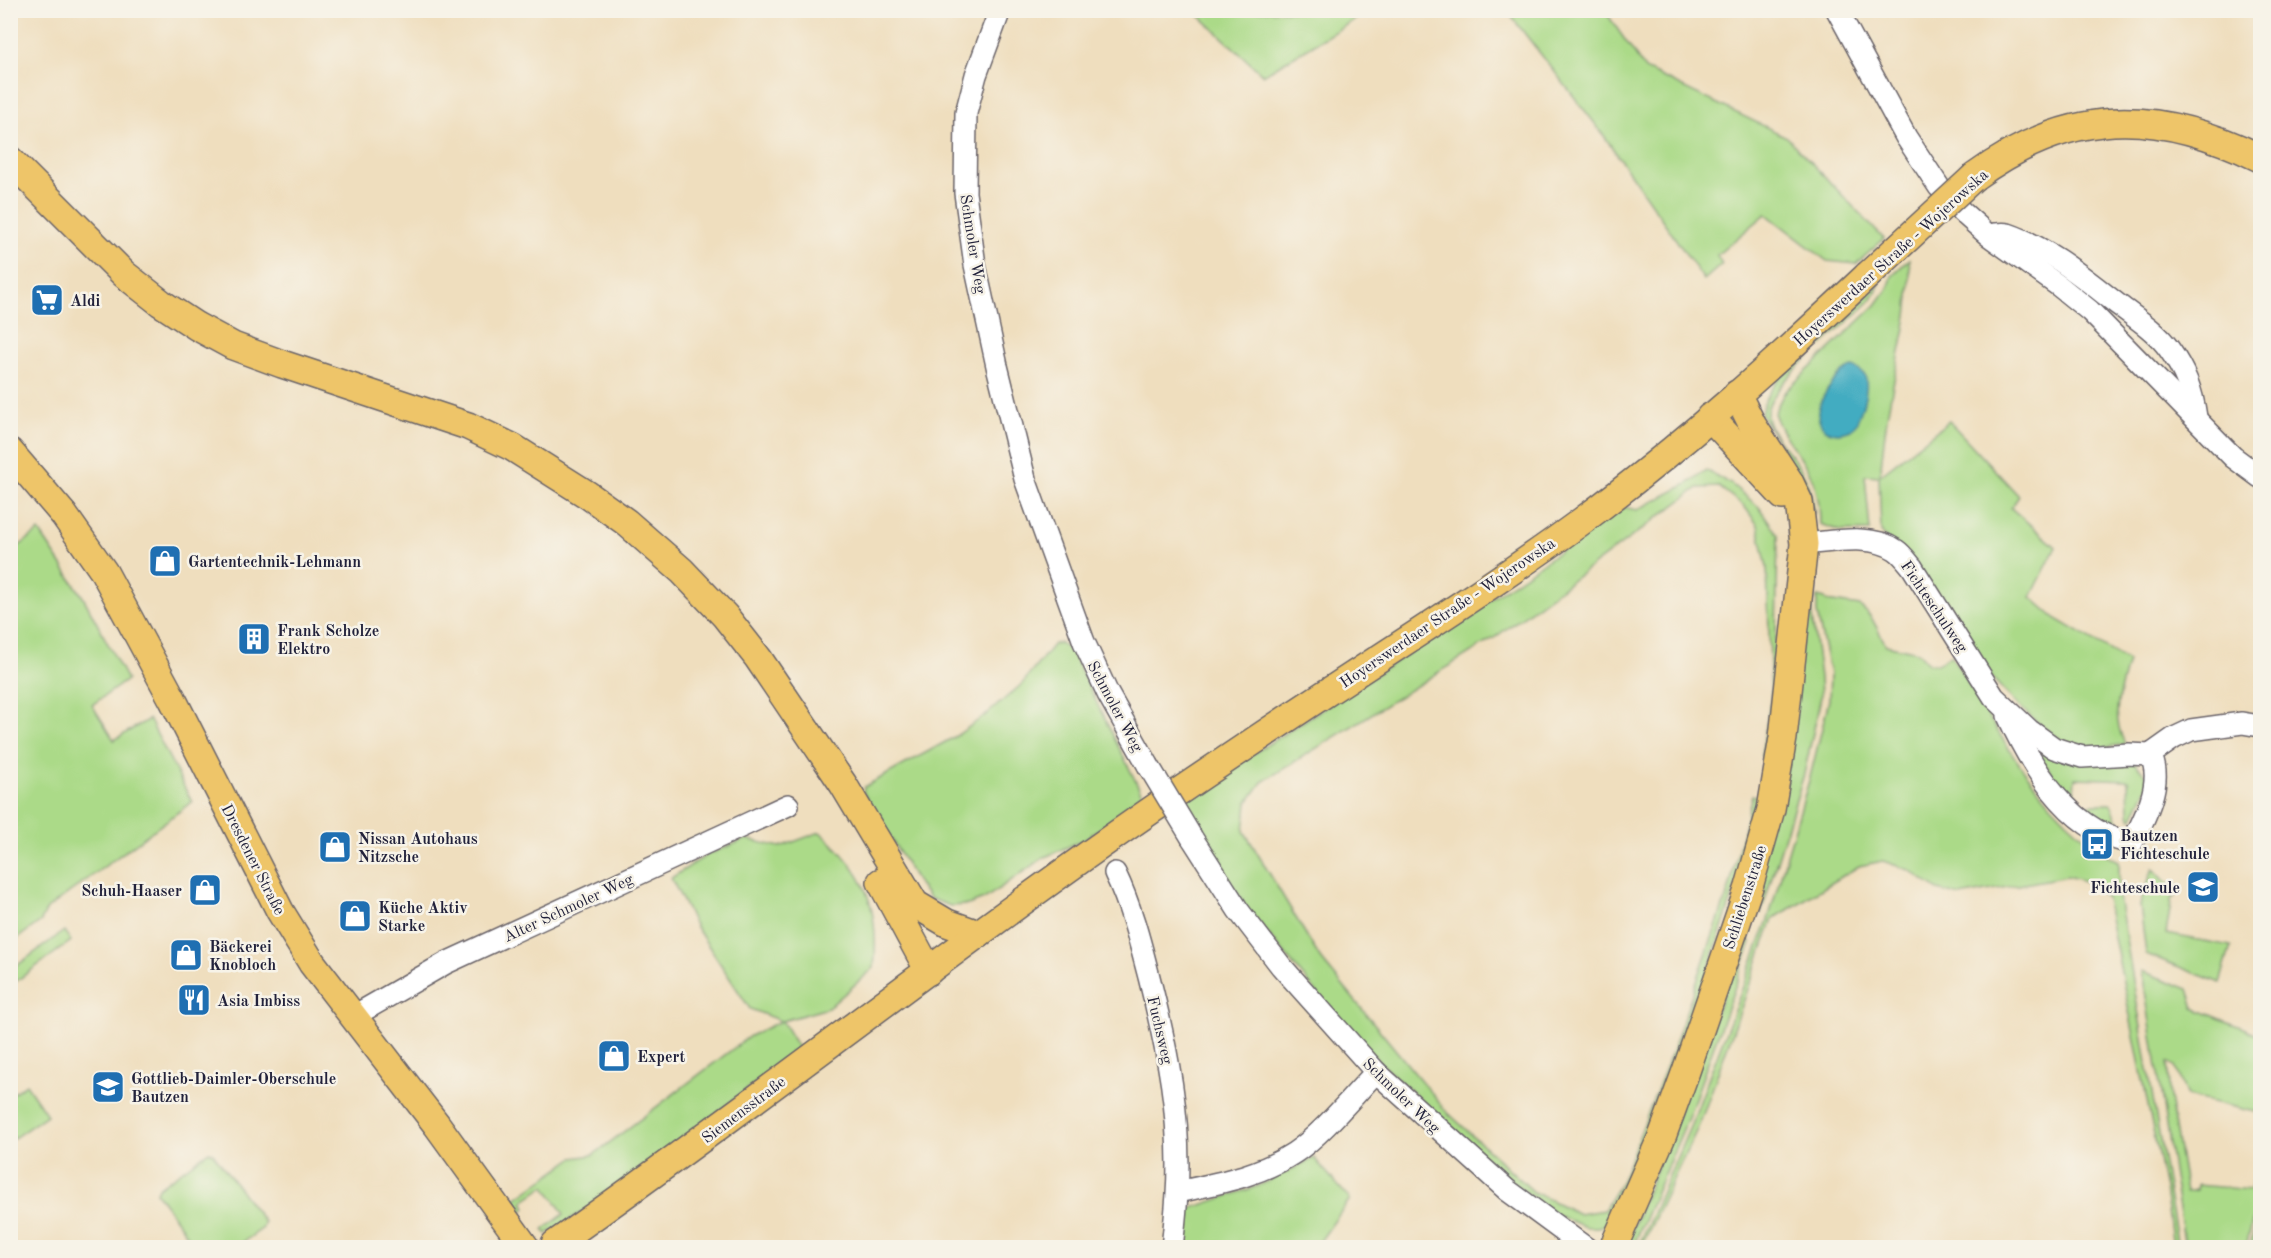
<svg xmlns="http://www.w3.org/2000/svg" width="2271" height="1258" font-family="'Old Standard TT',serif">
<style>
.green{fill:#abda88;stroke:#667e62;stroke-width:1.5}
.water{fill:#42acc1;stroke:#32677e;stroke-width:1.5}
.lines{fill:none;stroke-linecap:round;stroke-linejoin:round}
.minor-casing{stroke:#6a6469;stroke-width:24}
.major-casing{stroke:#6a6469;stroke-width:30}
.minor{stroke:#fff;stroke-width:21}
.major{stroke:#eec569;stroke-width:27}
.minor-bridge-casing{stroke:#6a6469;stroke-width:24;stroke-linecap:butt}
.major-bridge-casing{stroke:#6a6469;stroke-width:30;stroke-linecap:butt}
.minor-bridge{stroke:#fff;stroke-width:21}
.major-bridge{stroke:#eec569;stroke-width:27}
.labels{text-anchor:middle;stroke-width:5;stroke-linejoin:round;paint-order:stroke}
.street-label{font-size:16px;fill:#22223b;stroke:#f7f3e8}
.poi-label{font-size:16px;font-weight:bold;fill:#22223b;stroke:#f7f3e8;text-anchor:start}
</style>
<rect width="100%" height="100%" fill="#f7f3e8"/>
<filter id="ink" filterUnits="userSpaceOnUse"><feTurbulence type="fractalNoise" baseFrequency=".0167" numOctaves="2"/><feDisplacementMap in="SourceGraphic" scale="12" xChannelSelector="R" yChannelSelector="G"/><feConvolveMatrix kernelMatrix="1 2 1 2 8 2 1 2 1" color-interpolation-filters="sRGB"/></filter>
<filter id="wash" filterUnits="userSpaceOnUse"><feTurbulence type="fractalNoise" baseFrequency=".008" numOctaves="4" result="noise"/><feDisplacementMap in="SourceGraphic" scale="24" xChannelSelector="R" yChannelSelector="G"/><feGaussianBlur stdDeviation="1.35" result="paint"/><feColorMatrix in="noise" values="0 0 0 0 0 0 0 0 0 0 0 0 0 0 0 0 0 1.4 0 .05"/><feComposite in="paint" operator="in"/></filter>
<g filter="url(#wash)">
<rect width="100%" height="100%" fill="#efdebe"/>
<!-- green -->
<g class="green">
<path d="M1194,11H1369L1263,75Z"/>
<path d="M1507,11H1605L1645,69L1787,137L1884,239L1856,264L1827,261L1766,214L1717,255L1722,264L1704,280L1600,130Z"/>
<path d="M1909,259C1914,308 1898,354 1890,401C1885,426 1883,451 1880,475L1949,421L2019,496L2011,508L2056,547L2031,597L2055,618L2128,661C2120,691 2110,714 2125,744C2112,746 2096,750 2083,748C2057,746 2011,699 1994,680L1881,532L1879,476L1865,475L1870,531H1840L1820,524C1820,505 1817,486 1808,470C1797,450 1781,435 1774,413L1784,393L1876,305L1889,287L1892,276Z"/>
<path d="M1880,283C1877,290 1874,297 1869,302C1848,324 1763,388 1767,416C1770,437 1792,453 1801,470C1808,482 1813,500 1814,514L1798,475L1761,414C1763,399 1772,387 1782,376Z"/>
<path d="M1706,470L1731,484L1759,507L1778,535L1774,733L1769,756H1761L1771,697L1767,568L1758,525L1744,506L1719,487L1698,488L1494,638L1262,782L1247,803L1244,831L1320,958L1446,1111L1534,1192L1579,1214L1604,1210L1622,1180L1672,1052L1729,889L1752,795L1761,798L1763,802L1681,1054L1615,1217L1607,1224L1598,1227H1586L1556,1215L1510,1180L1382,1065L1326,1004L1246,907L1179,802L1458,621L1624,507L1637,510L1685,485Z"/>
<path d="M39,531L83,597L127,680L92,705L114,740L149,719L192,802L47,909L41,921L11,943V552Z"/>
<path d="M1813,579L1812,617L1820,677L1821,697L1804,774L1761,913L1756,911L1755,906Z"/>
<path d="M1817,597L1825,599L1826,601L1860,606L1871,617L1886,645L1918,652L1928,663L1937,664L1951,655C1990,717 2025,786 2082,835C2094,846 2104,855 2119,861V897L2178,1247H2173L2165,1189L2106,898L2092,883L2067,876L1960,896L1938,890L1909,870L1883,861L1859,866L1773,919L1700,1123L1641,1247L1638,1248L1693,1120L1768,920L1810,777L1829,700L1830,674L1817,613Z"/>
<path d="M1061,643L1072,653L1144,798L1083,840L1045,857L984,899L968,905L950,906L929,898L916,880L863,792L864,787L956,736L987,714L1022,684L1054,644Z"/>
<path d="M2030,741L2135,763L2147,776L2148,785L2133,818L2130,817L2129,814L2128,780L2075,778L2074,791L2071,797L2065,794Z"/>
<path d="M2091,804H2111L2121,828L2106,825L2084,808Z"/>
<path d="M820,832C866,872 880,908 874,968L828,1008L782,1021L799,1049L618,1190L547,1234L543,1230L564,1214L545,1186L523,1201L526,1208L519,1213L516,1209L514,1200L573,1158L593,1155L750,1036L781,1021L750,1009L696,927L671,878L707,855L746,839L780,847Z"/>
<path d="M2153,868L2166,882L2178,886L2175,897H2172L2166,934L2231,946L2220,983L2146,954L2140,905Z"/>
<path d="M64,931L71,941L11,985V970Z"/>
<path d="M1746,936L1751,942L1688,1118L1635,1242L1633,1247L1625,1248Z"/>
<path d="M2142,971L2188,989L2194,1008L2260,1035V1113L2187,1096L2175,1067L2167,1063L2170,1098L2186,1192L2196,1190L2197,1185L2251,1190L2260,1139V1189L2246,1247H2189L2184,1241Z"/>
<path d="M26,1084L47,1115L11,1140V1095Z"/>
<path d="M209,1151L213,1153L264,1222L263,1228L236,1247H196L156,1192L157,1189Z"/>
<path d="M1314,1158L1350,1199L1318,1244L1323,1247H1187L1189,1209L1258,1186Z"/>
<path d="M2260,1206V1247H2250Z"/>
</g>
<!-- water -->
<path class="water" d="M1853,367C1858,369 1862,371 1865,376C1870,388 1860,421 1851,430C1837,436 1820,433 1818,415C1817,401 1839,369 1853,367Z"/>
</g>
<g filter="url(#ink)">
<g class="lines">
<!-- minor casing -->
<g class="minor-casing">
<g id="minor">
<path d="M1000,10L976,75L966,113L965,193L975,265L997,366L1025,479L1084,642L1108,694L1148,765"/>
<path d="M1837,10L1906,137L1939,187L1962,212L1988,235L2059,286L2090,311L2233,457L2260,477"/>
<path d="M1994,234C1999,234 2003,233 2008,234C2049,248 2086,280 2120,306C2137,319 2157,332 2169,349C2185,371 2192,390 2196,417"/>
<path d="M1804,544C1831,542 1872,533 1896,550C1902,554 1907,561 1912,567L1994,697L2029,730L2054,748L2082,757L2129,754L2150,755L2174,738L2191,730L2242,723L2260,726"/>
<path d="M2008,716C2028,760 2059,814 2106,835C2114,839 2124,841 2132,843C2144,820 2165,780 2150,755"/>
<path d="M1192,838L1238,910L1281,966L1376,1072L1507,1190L1586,1248"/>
<path d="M1115,873C1131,906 1140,942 1149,977C1167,1048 1182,1120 1177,1193C1176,1211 1174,1229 1172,1248"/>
<path d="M352,1017L446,963L788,805"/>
<path d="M1178,1192C1218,1183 1259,1176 1294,1153C1321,1135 1353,1096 1376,1072"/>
</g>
</g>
<!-- major casing -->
<g class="major-casing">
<g id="major">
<path d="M10,160L124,274L161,303L196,326L233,346L282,364L468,426L512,447L588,495L626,522L682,571L725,616L758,658L843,784L915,904L947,923L978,934"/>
<path d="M1974,177C2070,107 2155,107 2260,158"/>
<path d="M1710,417L1783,496"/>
<path d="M10,452L64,515L104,572L173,700L280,911L312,963L437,1125L526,1248"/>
<path d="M881,882L929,971"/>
<path d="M555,1244C757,1103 950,949 1153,809C1214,768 1275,726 1337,686C1419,632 1503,579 1582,521C1683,446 1777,361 1868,275"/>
<path d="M1613,1248L1663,1134L1686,1071L1749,887L1771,809L1783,738L1804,544L1799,502L1789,481L1753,426L1737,394"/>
</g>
</g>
<!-- minor -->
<use href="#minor" class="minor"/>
<!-- major -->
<use href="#major" class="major"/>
<!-- minor-bridge casing -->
<g class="minor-bridge-casing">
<path id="minor-bridge" d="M1148,765L1192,838"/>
</g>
<!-- major-bridge casing -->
<g class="major-bridge-casing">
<path id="major-bridge" d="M1868,275L1974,177"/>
</g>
<!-- minor-bridge -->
<use href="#minor-bridge" class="minor-bridge"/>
<!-- major-bridge -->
<use href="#major-bridge" class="major-bridge"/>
</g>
</g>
<!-- icons -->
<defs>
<g id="supermarket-square" transform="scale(1.725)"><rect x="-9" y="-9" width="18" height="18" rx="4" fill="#1f6fb2" stroke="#f7f3e8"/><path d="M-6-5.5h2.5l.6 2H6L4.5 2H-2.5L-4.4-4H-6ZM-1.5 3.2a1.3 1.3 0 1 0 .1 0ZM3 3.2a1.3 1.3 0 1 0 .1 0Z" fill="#fff"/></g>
<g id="shop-square" transform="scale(1.725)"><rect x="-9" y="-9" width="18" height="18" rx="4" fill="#1f6fb2" stroke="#f7f3e8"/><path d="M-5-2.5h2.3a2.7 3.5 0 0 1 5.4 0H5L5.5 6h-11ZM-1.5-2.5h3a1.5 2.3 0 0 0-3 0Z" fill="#fff"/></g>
<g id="building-square" transform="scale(1.725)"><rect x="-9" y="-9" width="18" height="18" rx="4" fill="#1f6fb2" stroke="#f7f3e8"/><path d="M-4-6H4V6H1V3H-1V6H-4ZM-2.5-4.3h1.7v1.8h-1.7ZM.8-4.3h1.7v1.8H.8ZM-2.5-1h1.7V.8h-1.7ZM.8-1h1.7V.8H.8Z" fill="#fff"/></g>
<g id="bus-square" transform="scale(1.725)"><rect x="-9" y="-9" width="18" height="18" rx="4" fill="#1f6fb2" stroke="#f7f3e8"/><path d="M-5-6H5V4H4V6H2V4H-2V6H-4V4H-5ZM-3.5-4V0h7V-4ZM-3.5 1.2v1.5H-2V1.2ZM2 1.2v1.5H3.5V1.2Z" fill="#fff"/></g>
<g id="school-square" transform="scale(1.725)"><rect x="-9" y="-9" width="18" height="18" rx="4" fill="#1f6fb2" stroke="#f7f3e8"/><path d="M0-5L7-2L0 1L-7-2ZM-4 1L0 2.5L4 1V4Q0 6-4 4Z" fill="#fff"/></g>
<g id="restaurant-square" transform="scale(1.725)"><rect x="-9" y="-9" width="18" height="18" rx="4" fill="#1f6fb2" stroke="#f7f3e8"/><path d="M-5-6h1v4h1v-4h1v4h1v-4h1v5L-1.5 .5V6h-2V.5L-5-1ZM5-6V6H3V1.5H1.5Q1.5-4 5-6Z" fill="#fff"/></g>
</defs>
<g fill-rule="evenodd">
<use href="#supermarket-square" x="47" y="300"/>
<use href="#shop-square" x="165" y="561"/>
<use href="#building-square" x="254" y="639"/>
<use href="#bus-square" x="2097" y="844"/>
<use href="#shop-square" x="335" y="847"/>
<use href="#school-square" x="2203" y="887"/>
<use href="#shop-square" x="205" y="890"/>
<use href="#shop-square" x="355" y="916"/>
<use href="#shop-square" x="186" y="955"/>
<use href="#restaurant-square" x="194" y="1000"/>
<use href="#shop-square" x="614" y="1056"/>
<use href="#school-square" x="108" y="1087"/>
</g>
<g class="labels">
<!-- street labels -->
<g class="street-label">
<text transform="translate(974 244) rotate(81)" y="6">Schmoler Weg</text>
<text transform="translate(1890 257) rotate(-42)" y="6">Hoyerswerdaer Straße - Wojerowska</text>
<text transform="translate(1935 606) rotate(56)" y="6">Fichteschulweg</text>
<text transform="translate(1447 612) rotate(-34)" y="6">Hoyerswerdaer Straße - Wojerowska</text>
<text transform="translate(1116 706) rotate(62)" y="6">Schmoler Weg</text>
<text transform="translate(254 859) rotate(63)" y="6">Dresdener Straße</text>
<text transform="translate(1744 897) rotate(-72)" y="6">Schliebenstraße</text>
<text transform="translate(568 907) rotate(-25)" y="6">Alter Schmoler Weg</text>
<text transform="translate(1161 1030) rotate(77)" y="6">Fuchsweg</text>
<text transform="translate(1402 1095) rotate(44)" y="6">Schmoler Weg</text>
<text transform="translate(743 1109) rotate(-37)" y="6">Siemensstraße</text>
</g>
<!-- poi labels -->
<g class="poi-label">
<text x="70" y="306">Aldi</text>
<text x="188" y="567">Gartentechnik-Lehmann</text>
<text x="277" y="636">Frank Scholze<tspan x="277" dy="18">Elektro</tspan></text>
<text x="2120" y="841">Bautzen<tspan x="2120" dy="18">Fichteschule</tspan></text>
<text x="358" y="844">Nissan Autohaus<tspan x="358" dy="18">Nitzsche</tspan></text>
<text x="2180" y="893" text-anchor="end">Fichteschule</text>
<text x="182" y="896" text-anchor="end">Schuh-Haaser</text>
<text x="378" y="913">Küche Aktiv<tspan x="378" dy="18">Starke</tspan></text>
<text x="209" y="952">Bäckerei<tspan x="209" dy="18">Knobloch</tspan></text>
<text x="217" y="1006">Asia Imbiss</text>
<text x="637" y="1062">Expert</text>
<text x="131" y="1084">Gottlieb-Daimler-Oberschule<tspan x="131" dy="18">Bautzen</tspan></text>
</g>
</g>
<!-- margin -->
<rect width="2271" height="1258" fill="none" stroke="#f7f3e8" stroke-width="36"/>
</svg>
